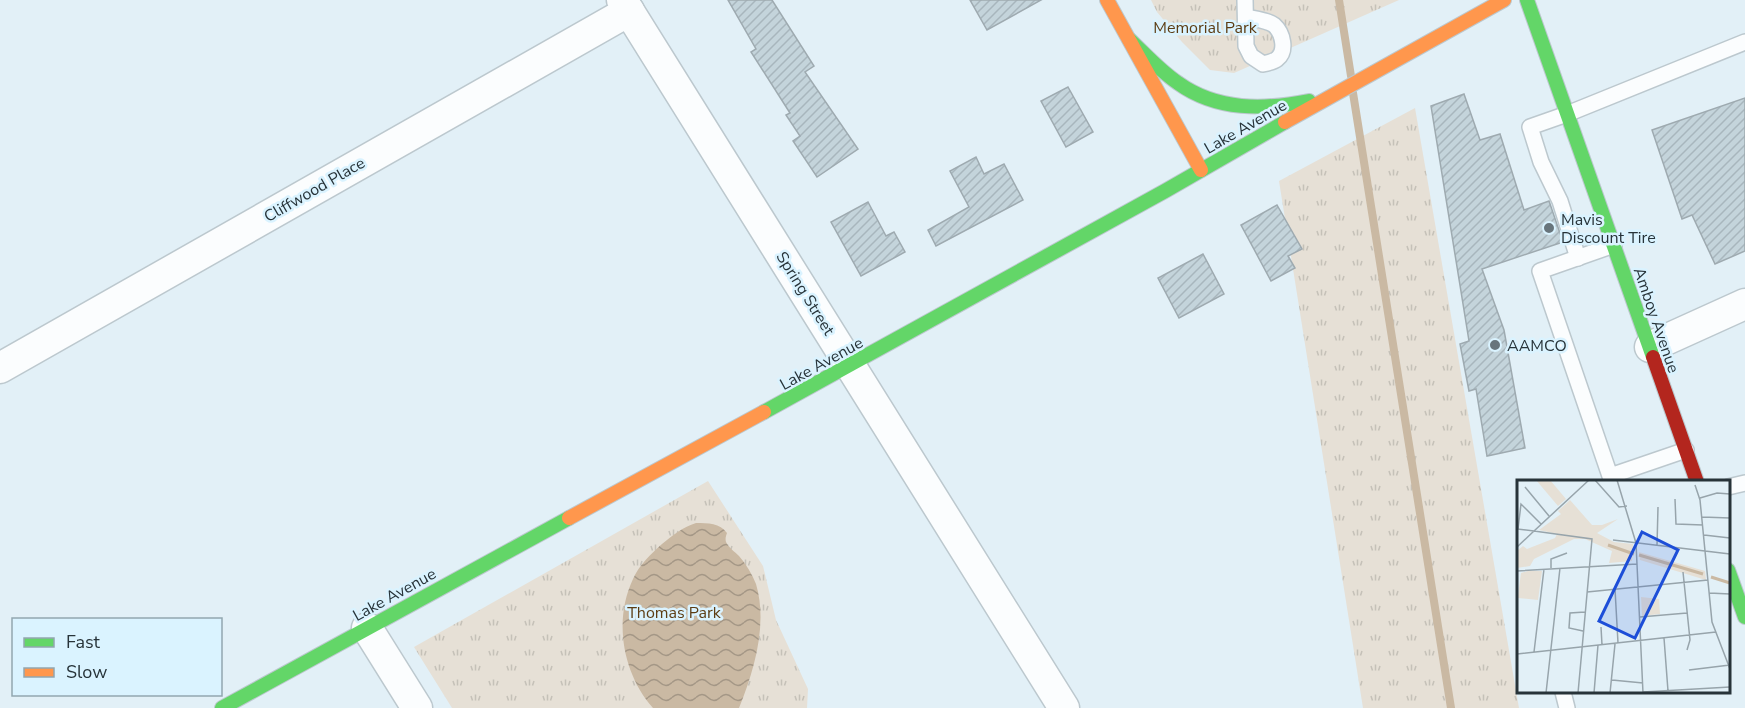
<svg xmlns="http://www.w3.org/2000/svg" width="1745" height="708" font-family="'Nunito Sans',sans-serif">
<style>
.grass{fill:url(#grass-tufts)}
.water{fill:url(#water-waves)}
.lines{fill:none;stroke-linecap:round;stroke-linejoin:round}
.stream{stroke:#cab9a3;stroke-width:8}
.building{fill:url(#building-hatch);stroke:#9eaab0;stroke-width:1.5}
.lane-casing{stroke:#bcc8ce;stroke-width:18}
.street-casing{stroke:#bcc8ce;stroke-width:33}
.fast-casing{stroke:#bcc8ce;stroke-width:16}
.slow-casing{stroke:#bcc8ce;stroke-width:16}
.jam-casing{stroke:#bcc8ce;stroke-width:16}
.lane{stroke:#fbfdfe;stroke-width:15}
.street{stroke:#fbfdfe;stroke-width:30}
.fast{stroke:#63d668;stroke-width:14}
.slow{stroke:#ff974d;stroke-width:14}
.jam{stroke:#b3261e;stroke-width:14}
.poi-dot{fill:#68757c;stroke:#daf3ff;stroke-width:2}
.labels{text-anchor:middle;stroke-width:5;stroke-linejoin:round;paint-order:stroke}
.park-label{font-size:16px;fill:#5c3c13;stroke:#daf3ff}
.street-label{font-size:16px;fill:#273339;stroke:#daf3ff}
.poi-label{font-size:16px;fill:#273339;stroke:#daf3ff;text-anchor:start}
.inset-river{fill:none;stroke:#cab9a3;stroke-width:3}
.inset-road{fill:none;stroke:#97a4ab;stroke-width:1.5}
.view{fill:#1d4ed8;fill-opacity:0.15;stroke:#1d4ed8;stroke-width:3}
.inset-edge{fill:none;stroke:#273339;stroke-width:3}
</style>
<defs>
<pattern id="grass-tufts" width="24" height="20" patternUnits="userSpaceOnUse" patternTransform="scale(1.5)"><rect width="24" height="20" fill="#e6e0d6"/><path d="M3 7l-1-3M5 7V3M7 7l1-3M15 17l-1-3M17 17v-4M19 17l1-3" fill="none" stroke="#c5c1b8"/></pattern>
<pattern id="water-waves" width="16" height="10" patternUnits="userSpaceOnUse" patternTransform="scale(1.5)"><rect width="16" height="10" fill="#cab9a3"/><path d="M0 5q4-4 8 0t8 0" fill="none" stroke="#a49786"/></pattern>
<pattern id="building-hatch" width="6" height="6" patternUnits="userSpaceOnUse" patternTransform="scale(1.5)"><rect width="6" height="6" fill="#c4d4db"/><path d="M-1 1l2-2M0 6l6-6M5 7l2-2" fill="none" stroke="#a8b6bd"/></pattern>
</defs>
<rect width="100%" height="100%" fill="#e2f0f7"/>
<!-- grass -->
<g class="grass">
<path d="M1151,0H1399L1234,73L1210,70L1182,42L1157,12Z"/>
<path d="M1415,108L1519,708H1363L1279,181Z"/>
<path d="M708,481L763,566L776,620L808,689L807,708H452L414,647Z"/>
</g>
<!-- water -->
<path class="water" d="M696,523C708,523 720,523 727,533C726,536 725,538 726,542C728,547 735,552 739,556C746,564 752,574 756,584C768,624 754,671 739,708H653C623,674 613,621 633,579C639,565 651,554 662,544C673,535 683,527 696,523Z"/>
<g class="lines">
<!-- stream -->
<g class="stream">
<path d="M1339,0L1351,76"/>
<path d="M1353,93L1451,708"/>
</g>
</g>
<!-- building -->
<g class="building">
<path d="M728,0H772L814,66L805,72L858,149L817,177L793,141L800,136L786,115L790,113L751,52L756,49Z"/>
<path d="M970,0H1041L987,30Z"/>
<path d="M1068,87L1093,132L1066,147L1041,101Z"/>
<path d="M1464,94L1480,140L1500,134L1524,210L1549,201L1563,242L1482,269L1504,330L1525,448L1487,456L1476,389L1469,391L1460,344L1469,341L1431,106Z"/>
<path d="M1745,98V251L1715,264L1692,215L1682,219L1652,130Z"/>
<path d="M976,157L984,174L1004,164L1023,200L936,246L928,230L969,207L950,171Z"/>
<path d="M868,202L886,236L894,232L905,252L861,276L831,222Z"/>
<path d="M1277,205L1302,249L1288,256L1295,268L1271,281L1241,225Z"/>
<path d="M1203,254L1224,294L1179,318L1158,278Z"/>
</g>
<g class="lines">
<!-- lane casing -->
<g class="lane-casing">
<g id="lane">
<path d="M1245,0L1246,46L1251,56L1263,64C1268,63 1273,62 1277,59C1287,51 1283,33 1274,25C1267,20 1255,19 1246,17"/>
<path d="M1614,245L1540,271L1610,476L1686,450"/>
<path d="M1578,258L1560,201L1541,162L1530,127L1567,114L1745,42"/>
<path d="M1728,487L1745,483"/>
<path d="M1563,692L1567,708"/>
</g>
</g>
<!-- street casing -->
<g class="street-casing">
<g id="street">
<path d="M622,0L1064,708"/>
<path d="M1650,347L1745,304"/>
<path d="M0,368L629,11"/>
<path d="M367,628L417,708"/>
</g>
</g>
<!-- fast casing -->
<g class="fast-casing">
<g id="fast">
<path d="M1527,0L1653,357"/>
<path d="M1129,39C1145,54 1160,71 1178,83C1217,111 1264,110 1309,101"/>
<path d="M764,412L1165,191L1285,122"/>
<path d="M1728,570L1745,617"/>
<path d="M222,708L569,518"/>
</g>
</g>
<!-- slow casing -->
<g class="slow-casing">
<g id="slow">
<path d="M1107,0L1201,170"/>
<path d="M1285,122L1504,0"/>
<path d="M569,518L764,412"/>
</g>
</g>
<!-- jam casing -->
<g class="jam-casing">
<path id="jam" d="M1653,357L1697,482"/>
</g>
<!-- lane -->
<use href="#lane" class="lane"/>
<!-- street -->
<use href="#street" class="street"/>
<!-- fast -->
<use href="#fast" class="fast"/>
<!-- slow -->
<use href="#slow" class="slow"/>
<!-- jam -->
<use href="#jam" class="jam"/>
</g>
<!-- markers -->
<g class="poi-dot">
<circle cx="1549" cy="228" r="6"/>
<circle cx="1495" cy="345" r="6"/>
</g>
<g class="labels">
<!-- park labels -->
<g class="park-label">
<text x="1205" y="33">Memorial Park</text>
<text x="674" y="618">Thomas Park</text>
</g>
<!-- street labels -->
<g class="street-label">
<text transform="translate(1245 126) rotate(-30)" y="6">Lake Avenue</text>
<text transform="translate(314 189) rotate(-30)" y="6">Cliffwood Place</text>
<text transform="translate(806 293) rotate(58)" y="6">Spring Street</text>
<text transform="translate(1657 320) rotate(71)" y="6">Amboy Avenue</text>
<text transform="translate(821 363) rotate(-29)" y="6">Lake Avenue</text>
<text transform="translate(394 594) rotate(-29)" y="6">Lake Avenue</text>
</g>
<!-- poi labels -->
<g class="poi-label">
<text x="1561" y="225">Mavis<tspan x="1561" dy="18">Discount Tire</tspan></text>
<text x="1507" y="351">AAMCO</text>
</g>
</g>
<!-- overview -->
<g transform="translate(1517 480)">
<rect width="213" height="213" fill="#e2f0f7"/>
<path d="M19,0H33L49,19L41,26ZM53,20L75,45H85L101,39L80,53L97,62L116,64L115,81L92,83L95,71L68,59H57L17,79L13,86L0,88V71L6,66L10,69L38,58L40,54L22,50L44,34L41,31ZM122,72L188,91L189,100L123,80ZM11,91H25L21,120L1,118L0,123L4,93ZM124,117L142,119L143,134L125,136Z" fill="#e6e0d6"/>
<path class="inset-river" d="M91,65L117,74M122,75L186,94M194,97L213,103"/>
<path class="inset-road" d="M78,0L102,27L110,26M100,0L119,63L126,213M178,5L183,20L195,142L213,189M8,7L32,36M183,18L200,13L213,14M158,19L159,44L186,45M185,37L213,38M0,49L17,51L72,0M1,49L4,24L24,44M187,55L213,58M96,60L213,74M140,66L141,27M0,67L17,51L75,59L61,213M34,88V79L50,73M0,91L120,84M166,92L173,160L170,170M98,109L101,163M70,112L191,100M192,113L213,114M123,137L170,133M84,147L85,165M66,151L52,148L53,133L68,132M147,158L151,211M17,172L27,89M0,174L199,152M172,190L213,185M95,200L126,203M126,212L213,207M29,213L43,88M77,213L81,165M93,213L98,164"/>
<path class="view" d="M125,52L161,70L118,158L82,141Z"/>
<rect width="213" height="213" class="inset-edge"/>
</g>
<!-- legend -->
<rect x="12" y="618" width="210" height="78" fill="#daf3ff" stroke="#92a6b0" stroke-width="1.5"/>
<rect x="24" y="638" width="30" height="9" fill="#63d668" stroke="#92a6b0" stroke-width="1.5"/>
<text x="66" y="648" font-size="18" fill="#273339">Fast</text>
<rect x="24" y="668" width="30" height="9" fill="#ff974d" stroke="#92a6b0" stroke-width="1.5"/>
<text x="66" y="678" font-size="18" fill="#273339">Slow</text>
</svg>
